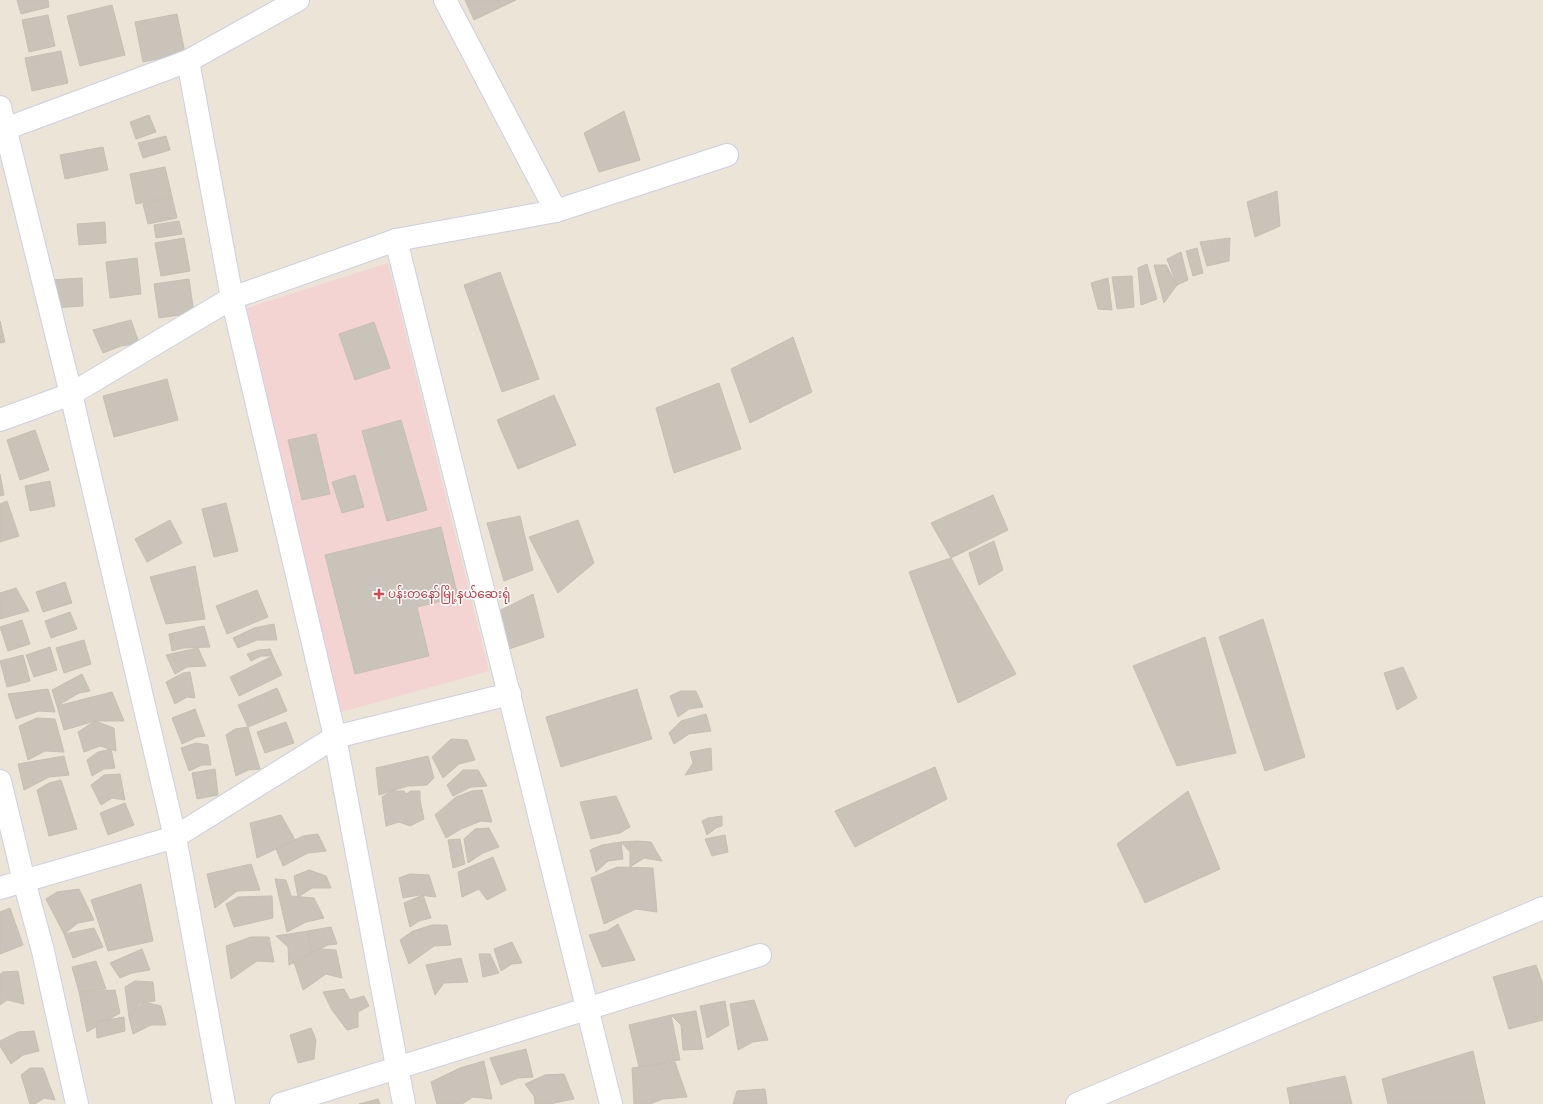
<svg xmlns="http://www.w3.org/2000/svg" width="1543" height="1104" font-family="'Source Sans 3','Noto Sans Myanmar',sans-serif">
<style>
.medical{fill:#f4d3d3}
.building{fill:#c9c3ba;stroke:#c6c0b1}
.lines{fill:none;stroke-linecap:round;stroke-linejoin:round}
.street-casing{stroke:#cccfe2;stroke-width:24}
.street{stroke:#fff;stroke-width:22}
.health-dot{fill:#e0444e;stroke:#fff;stroke-width:1.5}
.labels{text-anchor:middle;stroke-width:3;stroke-linejoin:round;paint-order:stroke}
.health-label{font-size:12px;fill:#be3a42;stroke:#fff;text-anchor:start}
</style>
<rect width="100%" height="100%" fill="#ebe4d7"/>
<!-- medical -->
<path class="medical" d="M388,263L489,671L338,713L247,308Z"/>
<!-- building -->
<g class="building">
<path d="M17,0H48L49,7L21,14Z"/>
<path d="M465,0H516L474,20Z"/>
<path d="M112,5L125,55L80,66L67,16Z"/>
<path d="M177,14L185,53L143,62L135,22Z"/>
<path d="M48,15L55,46L29,52L22,20Z"/>
<path d="M61,51L68,83L32,91L25,58Z"/>
<path d="M624,111L640,160L599,172L584,133Z"/>
<path d="M149,115L156,132L136,139L130,122Z"/>
<path d="M166,136L170,150L143,158L138,143Z"/>
<path d="M103,147L108,170L65,179L60,155Z"/>
<path d="M165,167L172,197L136,204L130,174Z"/>
<path d="M1277,191L1280,226L1255,237L1247,202Z"/>
<path d="M172,197L177,218L148,224L143,204Z"/>
<path d="M179,221L182,234L156,238L154,225Z"/>
<path d="M105,222L106,243L79,245L77,224Z"/>
<path d="M184,238L190,271L161,276L155,243Z"/>
<path d="M1230,238L1229,261L1207,266L1200,242Z"/>
<path d="M1197,248L1203,273L1193,276L1186,251Z"/>
<path d="M1181,252L1188,280L1177,285L1167,259Z"/>
<path d="M137,258L141,294L110,298L106,262Z"/>
<path d="M1147,264L1157,299L1141,305L1138,268Z"/>
<path d="M1154,265H1166L1177,285L1164,303Z"/>
<path d="M500,272L539,379L502,392L464,285Z"/>
<path d="M1132,276L1134,307L1117,309L1112,277Z"/>
<path d="M82,278L83,306L52,308L50,280Z"/>
<path d="M1108,278L1112,310L1098,309L1091,283Z"/>
<path d="M189,279L194,313L159,318L154,284Z"/>
<path d="M131,320L139,343L121,346L103,353L93,330Z"/>
<path d="M0,321L5,342L0,343Z"/>
<path d="M374,322L390,368L355,380L339,334Z"/>
<path d="M793,337L812,392L750,423L731,369Z"/>
<path d="M167,379L178,420L114,437L103,396Z"/>
<path d="M719,383L741,449L674,473L656,408Z"/>
<path d="M554,395L576,445L518,469L497,420Z"/>
<path d="M401,420L427,510L387,521L362,431Z"/>
<path d="M35,430L49,470L20,480L7,440Z"/>
<path d="M316,434L330,494L302,500L288,440Z"/>
<path d="M0,474L4,495L0,496Z"/>
<path d="M355,475L364,507L342,513L332,482Z"/>
<path d="M50,481L55,506L30,511L25,486Z"/>
<path d="M993,495L1008,530L951,558L931,523Z"/>
<path d="M7,501L19,536L0,542V504Z"/>
<path d="M226,503L238,551L214,557L202,509Z"/>
<path d="M520,516L533,570L504,581L487,523Z"/>
<path d="M170,520L182,543L147,562L135,539Z"/>
<path d="M578,520L594,563L558,593L529,537Z"/>
<path d="M441,527L458,597L417,607L429,656L355,674L325,555Z"/>
<path d="M994,541L1003,570L979,585L969,553Z"/>
<path d="M951,558L1016,674L958,703L909,572Z"/>
<path d="M195,566L205,619L166,624L150,577Z"/>
<path d="M65,582L72,603L43,612L36,592Z"/>
<path d="M16,588L29,611L0,619V593Z"/>
<path d="M257,590L268,617L227,634L216,606Z"/>
<path d="M533,594L544,637L506,650L493,614Z"/>
<path d="M70,612L77,629L51,638L45,621Z"/>
<path d="M1263,619L1305,757L1265,771L1219,637Z"/>
<path d="M22,620L30,644L8,651L0,627Z"/>
<path d="M274,624L277,640H257L238,648L233,638L254,628Z"/>
<path d="M204,626L210,647L183,648L172,651L169,634Z"/>
<path d="M1205,637L1236,753L1177,766L1133,666Z"/>
<path d="M84,640L91,664L64,673L56,648Z"/>
<path d="M50,647L57,670L34,677L26,655Z"/>
<path d="M198,648L206,666L187,667L175,674L166,655Z"/>
<path d="M270,649L273,656H261L251,661L247,654L259,650Z"/>
<path d="M23,655L30,681L7,687L0,661Z"/>
<path d="M273,656L282,675L239,696L230,677Z"/>
<path d="M1403,667L1417,698L1397,710L1384,673Z"/>
<path d="M190,672L195,698L187,697L175,704L166,682L183,673Z"/>
<path d="M82,674L90,691L79,693L57,706L52,690Z"/>
<path d="M277,688L287,711L248,727L238,705Z"/>
<path d="M48,689L55,712L39,711L16,719L8,694Z"/>
<path d="M637,689L652,739L561,767L546,717Z"/>
<path d="M681,691H696L703,707L689,709L678,717L670,696Z"/>
<path d="M112,692L124,721H95L64,730L57,706Z"/>
<path d="M195,709L205,736L197,737L182,744L172,718Z"/>
<path d="M706,714L711,731L689,734L674,744L669,733L681,721Z"/>
<path d="M37,718L55,719L64,752L45,751L28,760L19,726Z"/>
<path d="M95,721L114,728L116,751L100,746L84,752L78,732Z"/>
<path d="M286,722L294,743L265,753L257,732Z"/>
<path d="M248,727L260,769L248,770L236,776L226,735L235,729Z"/>
<path d="M451,739L467,740L475,760L459,764L443,778L432,757Z"/>
<path d="M196,743L208,745L211,765H202L189,771L181,748Z"/>
<path d="M711,748L712,770L685,775L693,763L690,752Z"/>
<path d="M111,749L115,768L104,769L92,776L87,760L98,752Z"/>
<path d="M64,756L69,775L49,777L24,790L18,764Z"/>
<path d="M428,756L434,778L427,785L408,786L379,795L376,768Z"/>
<path d="M935,767L947,799L855,847L835,811Z"/>
<path d="M215,769L218,795L197,799L192,773Z"/>
<path d="M463,770H478L487,786L471,787L453,796L447,785Z"/>
<path d="M120,774L125,800L112,798L101,805L91,785L104,775Z"/>
<path d="M61,780L77,829L49,836L37,790L49,783Z"/>
<path d="M482,790L492,822L481,821L461,829L446,838L435,815L456,797L472,791Z"/>
<path d="M392,791H404L406,794L411,791H420V800L424,819L410,826L399,822L386,826L382,797Z"/>
<path d="M1188,791L1220,869L1145,903L1117,844Z"/>
<path d="M616,796L630,827L620,833L591,839L580,802Z"/>
<path d="M125,803L134,825L108,835L100,813Z"/>
<path d="M281,815L295,840L257,858L250,823Z"/>
<path d="M722,816V826L716,828L707,835L702,821L708,818Z"/>
<path d="M489,828L499,847L483,853L468,863L464,839L475,829Z"/>
<path d="M318,834L326,851L308,853L283,866L276,849L303,836Z"/>
<path d="M725,835L728,852L712,856L705,839Z"/>
<path d="M460,839L465,864L453,868L448,840Z"/>
<path d="M637,841L651,842L662,861L644,858L630,867V852L621,842Z"/>
<path d="M621,842L623,859L608,861L596,872L590,850L602,845Z"/>
<path d="M493,857L506,890L487,900L479,889L462,897L458,872Z"/>
<path d="M251,864L260,890L237,891L215,908L207,874Z"/>
<path d="M617,867L653,868L657,912L636,909L604,924L591,878Z"/>
<path d="M309,870L326,876L331,888H312L298,897L294,876Z"/>
<path d="M410,874L429,875L436,897L419,895L403,898L399,878Z"/>
<path d="M275,879L286,880L291,896L314,898L324,918L306,922L287,932Z"/>
<path d="M141,884L153,941L108,951L91,900Z"/>
<path d="M79,889L94,920L78,923L64,934L46,899L57,892Z"/>
<path d="M423,895L431,918L419,921L410,927L404,903Z"/>
<path d="M272,896L273,918L234,927L226,904L238,897Z"/>
<path d="M10,908L23,945L0,954V912Z"/>
<path d="M618,924L635,960L602,967L589,935L607,931Z"/>
<path d="M432,925H447L451,945L434,946L409,964L400,940L413,931Z"/>
<path d="M331,927L337,944L328,945L312,953L308,931Z"/>
<path d="M94,928L103,947L73,958L64,934Z"/>
<path d="M308,931L312,953L289,965L288,947L276,936Z"/>
<path d="M251,937H269L274,962L257,961L231,979L226,946Z"/>
<path d="M512,942L522,963L512,964L501,971L494,949Z"/>
<path d="M142,949L150,970L132,973L120,978L110,963Z"/>
<path d="M320,949L336,950L342,978L326,974L303,990L294,962Z"/>
<path d="M479,954H490L499,973L483,977Z"/>
<path d="M461,958L468,982L444,983L435,995L426,965Z"/>
<path d="M96,961L106,989L79,992L72,967Z"/>
<path d="M1536,965L1543,984V1020L1509,1029L1493,977Z"/>
<path d="M18,971L24,1004L7,1000L0,1005V974L3,972Z"/>
<path d="M135,981L153,982L155,1001L141,1003L129,1017L125,987Z"/>
<path d="M344,989L350,1000L364,996L369,1006L358,1012V1027L347,1030L332,1010L323,992Z"/>
<path d="M115,990L120,1013L87,1032L79,992Z"/>
<path d="M754,1000L768,1040L753,1042L738,1050L730,1004Z"/>
<path d="M725,1001L729,1025L707,1038L700,1006Z"/>
<path d="M144,1002L161,1006L166,1025H151L133,1034L129,1017Z"/>
<path d="M696,1011L703,1049L683,1050L681,1025L671,1015Z"/>
<path d="M671,1015L680,1060L639,1067L629,1025Z"/>
<path d="M124,1017L125,1031L97,1038L96,1022Z"/>
<path d="M311,1028L316,1040L314,1059L298,1063L290,1035Z"/>
<path d="M34,1031L39,1051L23,1055L11,1064L0,1046V1041L18,1032Z"/>
<path d="M526,1049L533,1077L518,1078L501,1085L490,1058Z"/>
<path d="M1473,1051L1485,1104H1388L1382,1079Z"/>
<path d="M484,1061L492,1099L473,1097L462,1104H437L431,1082L460,1068Z"/>
<path d="M675,1062L687,1097L663,1099L650,1104H634L632,1068Z"/>
<path d="M30,1068H43L55,1100L44,1098L35,1104H30L21,1075Z"/>
<path d="M564,1074L574,1099L549,1104H535L534,1096L525,1084L545,1075Z"/>
<path d="M1345,1076L1352,1104H1290L1287,1088Z"/>
<path d="M765,1089L767,1104H733L737,1091Z"/>
<path d="M378,1099L380,1104H359Z"/>
</g>
<g class="lines">
<!-- street casing -->
<g class="street-casing">
<g id="street">
<path d="M445,0L556,211"/>
<path d="M188,61L232,298L335,737L404,1104"/>
<path d="M0,107L71,394L175,837L224,1104"/>
<path d="M5,129L188,61L298,0"/>
<path d="M396,240L611,1104"/>
<path d="M0,420L71,394L232,298L396,240L556,211L727,155"/>
<path d="M0,781L24,881L43,951L77,1104"/>
<path d="M0,888L175,837L335,737L510,694"/>
<path d="M281,1104L760,955"/>
<path d="M1077,1104L1543,908"/>
</g>
</g>
<!-- street -->
<use href="#street" class="street"/>
</g>
<!-- markers -->
<path class="health-dot" d="M377 588h4v4h4v4h-4v4h-4v-4h-4v-4h4z"/>
<g class="labels">
<!-- health labels -->
<g class="health-label">
<text x="388" y="598">ပန်းတနော်မြို့နယ်ဆေးရုံ</text>
</g>
</g>
</svg>
